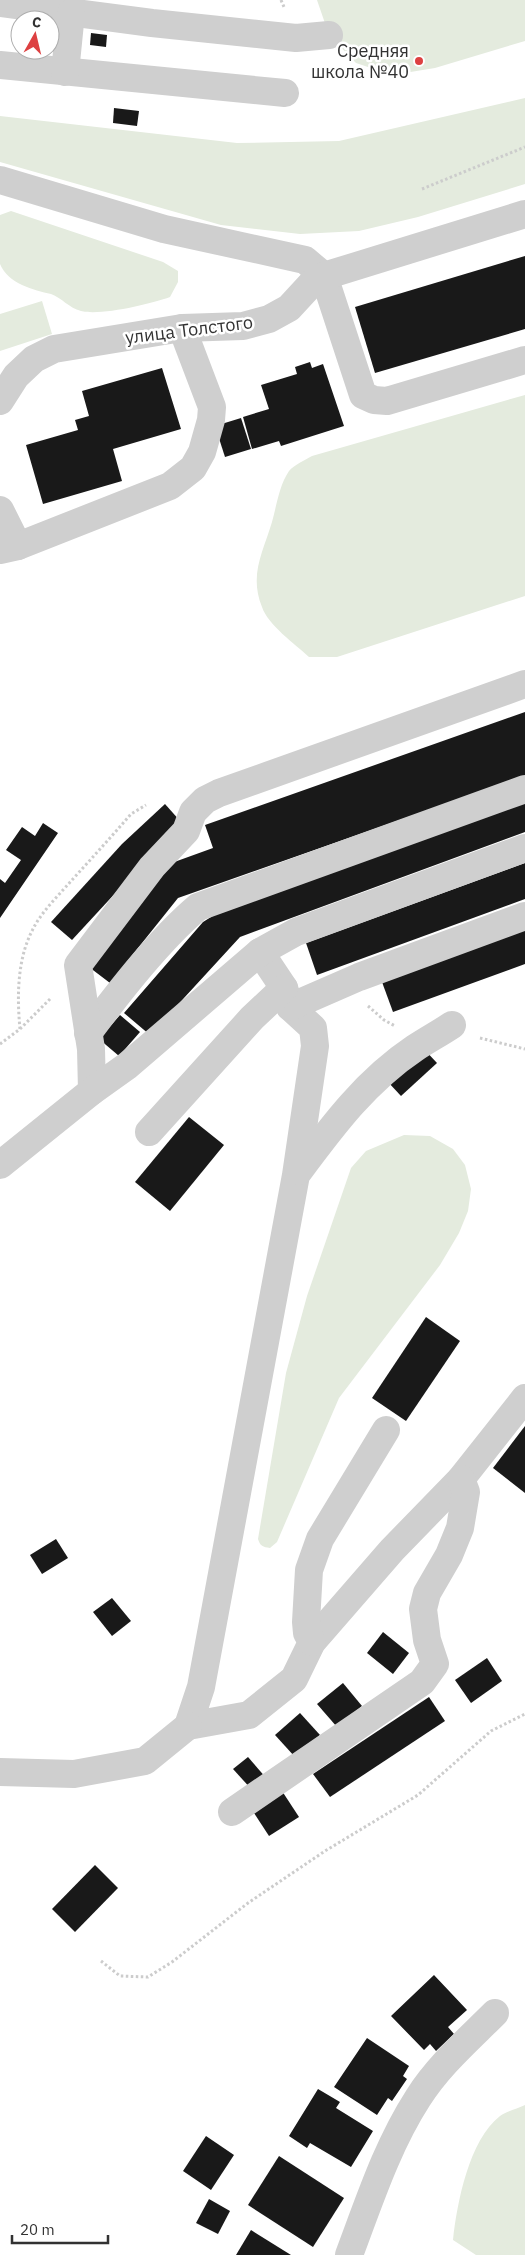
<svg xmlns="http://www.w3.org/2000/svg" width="525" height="2255" font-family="'IBM Plex Sans',sans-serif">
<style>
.green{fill:#e4ebde}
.building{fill:#191919}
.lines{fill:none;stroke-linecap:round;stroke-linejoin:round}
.path{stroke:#ccc;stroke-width:3;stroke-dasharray:2.5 2.5;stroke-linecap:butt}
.minor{stroke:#cfcfcf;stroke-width:28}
.poi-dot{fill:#dd4041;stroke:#fff;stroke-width:2}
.labels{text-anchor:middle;stroke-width:5;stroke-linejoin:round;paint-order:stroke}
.poi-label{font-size:18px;fill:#323232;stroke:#fff;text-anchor:end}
.street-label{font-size:18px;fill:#323232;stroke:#fff}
</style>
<rect width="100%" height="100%" fill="#fff"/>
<!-- green -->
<g class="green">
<path d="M317,0H525V41L435,68L392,75L356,63L329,35Z"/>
<path d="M525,98V184L418,217L359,231L300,234L221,225L0,162V116L237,143L339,141Z"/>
<path d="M11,211L163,262L178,271V282L170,297C151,304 100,316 81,311C69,308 62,298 51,294C34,290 8,284 0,264C0,257 0,225 0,215Z"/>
<path d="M42,301L52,334L0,351V314Z"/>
<path d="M525,395V596L337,657H309C295,644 268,625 262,607C249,575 263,552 272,522C277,504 279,486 289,471C294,465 305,460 312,456Z"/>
<path d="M404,1135L430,1136L453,1149L465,1165L471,1189L468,1211L459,1233L440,1265L339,1398L277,1542L270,1548C263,1547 260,1546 258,1539L286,1373L307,1296L351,1168L366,1151Z"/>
<path d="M525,2105V2255H476L453,2240C457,2203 469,2140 500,2116C507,2111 517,2109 525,2105Z"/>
</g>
<!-- building -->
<g class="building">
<path d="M91,33L107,35L106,47L90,45Z"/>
<path d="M114,108L139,111L137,126L113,123Z"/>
<path d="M525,256V329L375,373L355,307Z"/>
<path d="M310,362L312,368L323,364L344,426L281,446L279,441L252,449L243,417L269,409L261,385L297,374L295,367Z"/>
<path d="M162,368L181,429L113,449L122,481L43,504L26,445L78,430L75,420L89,416L82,391Z"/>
<path d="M241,418L251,449L225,457L215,426Z"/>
<path d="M525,712V776L178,898L110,983L85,964L166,865L213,848L205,825Z"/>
<path d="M525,801V832L240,937L150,1035L124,1013L203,922L219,912Z"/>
<path d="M165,804L181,822L72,940L51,922L122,844Z"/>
<path d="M43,823L58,833L0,918V879L5,883L21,860L6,850L22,827L35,836Z"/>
<path d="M525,863V899L317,975L306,943Z"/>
<path d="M525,930V964L393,1012L382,982Z"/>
<path d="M120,1015L140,1032L119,1056L99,1039Z"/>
<path d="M423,1048L437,1063L401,1096L388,1082Z"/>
<path d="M189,1117L224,1145L170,1211L135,1182Z"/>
<path d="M426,1317L460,1341L406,1421L372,1398Z"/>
<path d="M525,1426V1493L493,1468Z"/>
<path d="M56,1539L68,1558L42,1574L30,1555Z"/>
<path d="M112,1598L131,1621L112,1636L93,1612Z"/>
<path d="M383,1632L409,1653L393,1674L367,1653Z"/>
<path d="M487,1658L502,1681L471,1703L455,1680Z"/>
<path d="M343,1683L362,1706L337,1727L317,1704Z"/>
<path d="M429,1697L445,1721L330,1797L313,1774Z"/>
<path d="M300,1713L320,1735L295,1757L275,1735Z"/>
<path d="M248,1757L267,1779L253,1791L233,1769Z"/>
<path d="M282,1791L299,1817L269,1836L252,1810Z"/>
<path d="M95,1865L118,1888L75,1932L52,1909Z"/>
<path d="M434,1975L467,2010L448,2027L454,2034L436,2051L430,2044L424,2050L391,2016Z"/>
<path d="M367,2038L409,2066L403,2076L407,2079L392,2101L388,2098L377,2115L334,2087Z"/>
<path d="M318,2089L340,2102L336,2108L373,2131L351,2167L310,2143L307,2148L289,2136Z"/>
<path d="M206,2136L234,2155L211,2190L183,2171Z"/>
<path d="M279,2156L344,2198L313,2247L248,2205Z"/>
<path d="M209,2199L230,2211L218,2234L196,2223Z"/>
<path d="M251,2230L291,2255H236Z"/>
</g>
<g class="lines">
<!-- path -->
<g class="path">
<path d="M281,0L284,7"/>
<path d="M422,189L525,147"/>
<path d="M368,1006L384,1020L395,1026"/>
<path d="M20,1029C17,998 17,960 32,931C41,912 58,896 72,880C92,858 112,836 131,814L146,805"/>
<path d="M480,1038L525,1049"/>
<path d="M0,1044L20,1029L51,998"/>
<path d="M101,1961L120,1976L148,1977L172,1962L248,1903L325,1851L418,1795L491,1731L525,1714"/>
</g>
<!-- minor -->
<g class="minor">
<path d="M0,3L152,23L296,38L329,35"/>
<path d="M0,65L285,93"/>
<path d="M65,72L71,13"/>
<path d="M0,180L164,229L305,260L324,276L363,395L374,400L387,401L525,360"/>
<path d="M0,401L16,376L34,359L54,349L182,328L243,326L269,319L289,308L313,282L324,276L525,214"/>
<path d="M0,510L18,546"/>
<path d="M0,550L18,546L170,486L193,468L202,452L211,420L212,407L182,328"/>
<path d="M260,952L284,988L290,1007L313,1028L315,1046L296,1175L201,1687L188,1726L249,1715L294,1679L312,1642L392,1550L461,1479L525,1398"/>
<path d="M290,1007L359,977L525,916"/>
<path d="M88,1033C119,992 159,940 198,907L525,789"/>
<path d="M92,1091L91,1049L78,965L152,867L186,831L193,812L205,800L219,793L525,684"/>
<path d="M149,1132L252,1018L284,988"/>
<path d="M0,1165L92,1091L127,1066L260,952L296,932L525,848"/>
<path d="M299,1171C333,1125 367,1080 415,1048C427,1040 440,1033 452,1025"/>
<path d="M312,1642L307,1633L306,1622L309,1570L320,1539L386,1430"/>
<path d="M0,1772L74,1774L145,1761L188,1726"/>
<path d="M232,1812L422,1682L435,1664L427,1640L423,1609L427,1593L449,1555L460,1528L466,1492L461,1479"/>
<path d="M349,2255C369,2202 387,2146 418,2098C438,2066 468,2040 495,2013"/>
</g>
</g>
<!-- markers -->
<circle class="poi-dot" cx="419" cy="61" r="5"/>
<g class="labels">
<!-- poi labels -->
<g class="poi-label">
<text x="409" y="57">Средняя<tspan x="409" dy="21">школа №40</tspan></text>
</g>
<!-- street labels -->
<g class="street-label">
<text transform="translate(189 330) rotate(-7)" y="6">улица Толстого</text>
</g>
</g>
<!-- north arrow -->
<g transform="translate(35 35) rotate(8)"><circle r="24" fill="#ffffff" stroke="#adadad"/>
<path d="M0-4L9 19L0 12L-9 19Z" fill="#dd4041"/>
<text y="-8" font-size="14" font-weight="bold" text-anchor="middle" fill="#323232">С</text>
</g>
<!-- scale -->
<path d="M12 2235v8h96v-8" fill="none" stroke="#323232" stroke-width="2.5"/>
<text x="20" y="2235" font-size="15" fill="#323232" stroke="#ffffff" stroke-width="4" paint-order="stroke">20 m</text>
</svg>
